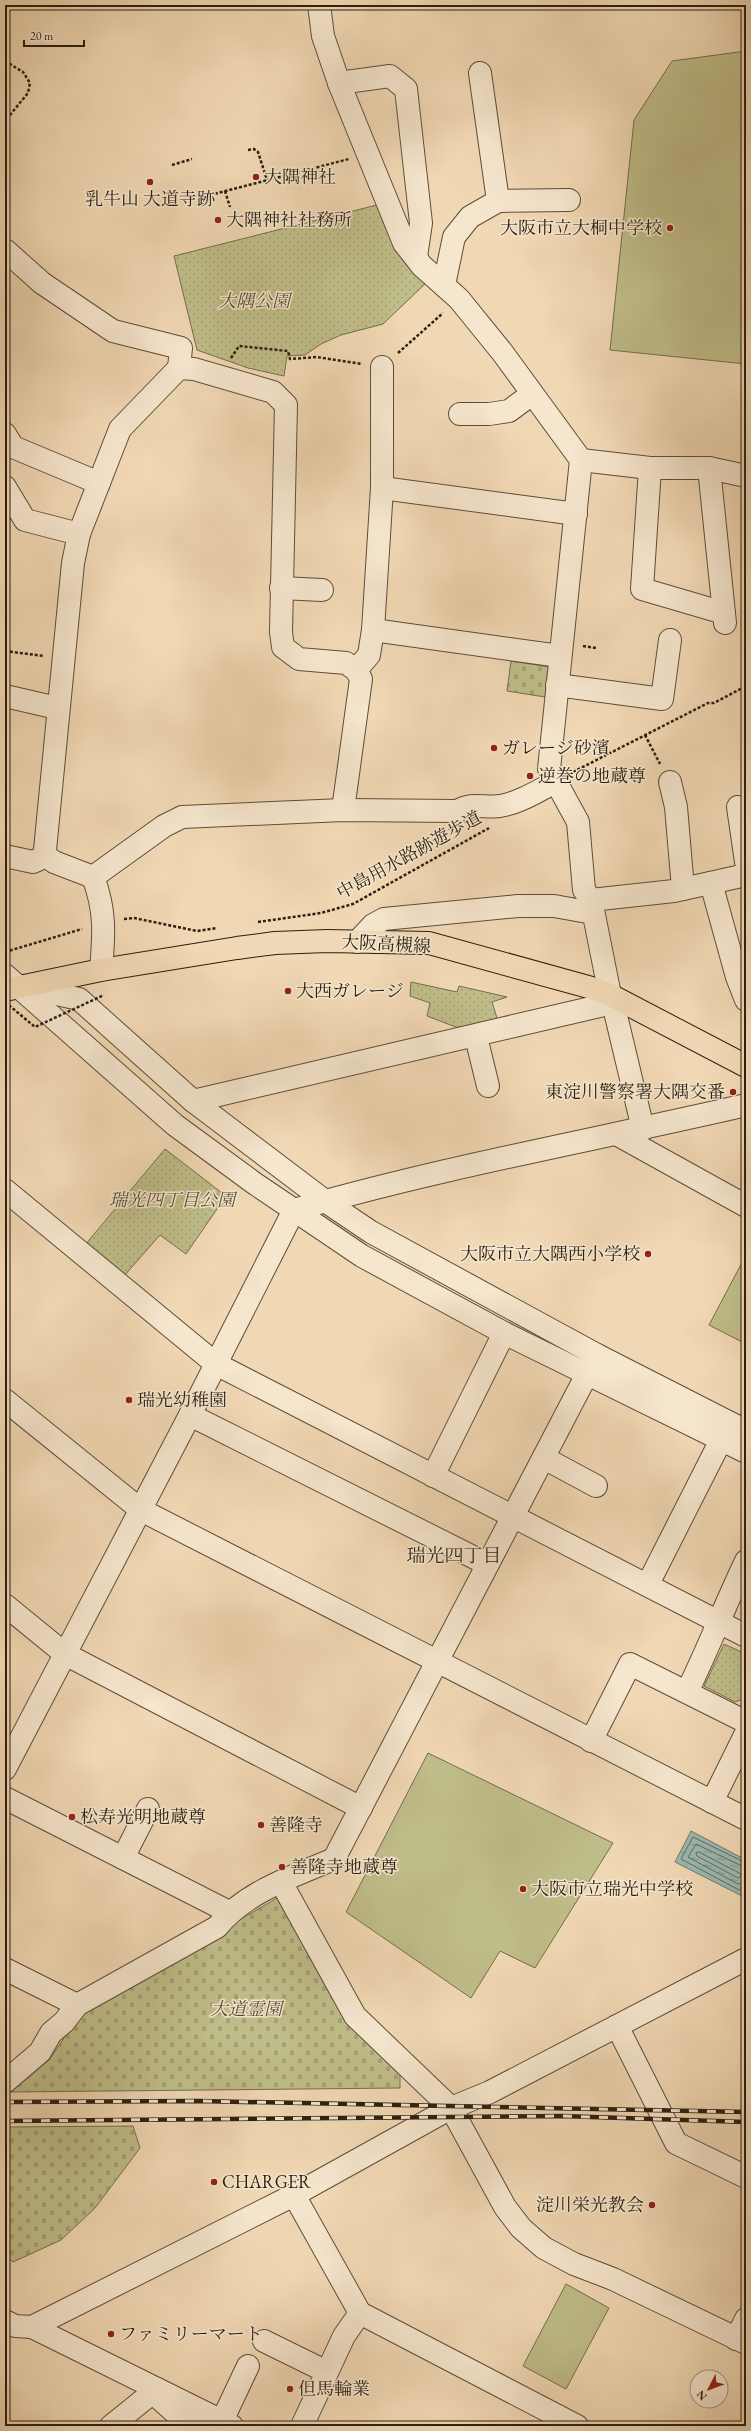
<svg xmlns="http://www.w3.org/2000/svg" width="751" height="2431" font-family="'EB Garamond','Noto Serif JP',serif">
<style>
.green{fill:url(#green-dots);stroke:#746e4d}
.cemetery{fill:url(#cemetery-stones);stroke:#746e4d}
.pitch{fill:#bfbd89;stroke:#746e4d}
.water{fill:url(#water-ripples);stroke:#6e7b71}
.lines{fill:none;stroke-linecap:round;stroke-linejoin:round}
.shore{stroke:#626c61;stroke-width:1}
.minor-casing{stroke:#5c4d3a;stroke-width:24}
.major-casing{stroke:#2a1f11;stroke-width:24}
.path{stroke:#2a1f11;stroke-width:2.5;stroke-dasharray:3 2;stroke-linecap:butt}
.minor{stroke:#f6e6ce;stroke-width:22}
.major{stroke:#f1d8b4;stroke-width:22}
.rail-casing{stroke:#2a1f11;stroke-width:4.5}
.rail{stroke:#f6e6ce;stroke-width:3;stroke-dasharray:9;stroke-linecap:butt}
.path-bridge{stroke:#2a1f11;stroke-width:2.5;stroke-dasharray:3 2;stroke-linecap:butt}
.poi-dot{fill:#8f2418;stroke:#f6e6ce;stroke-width:1.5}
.labels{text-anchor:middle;stroke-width:3;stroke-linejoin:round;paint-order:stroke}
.poi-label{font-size:18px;fill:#2a1f11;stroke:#f6e6ce;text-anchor:start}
.park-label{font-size:18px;font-style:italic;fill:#574e35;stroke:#f6e6ce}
.street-label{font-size:18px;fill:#2a1f11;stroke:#f6e6ce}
.neighbourhood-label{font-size:19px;fill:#2a1f11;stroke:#f6e6ce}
</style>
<defs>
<pattern id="green-dots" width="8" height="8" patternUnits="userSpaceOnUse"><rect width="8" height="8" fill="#bfbd89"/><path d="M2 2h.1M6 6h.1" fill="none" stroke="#a4a275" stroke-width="1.8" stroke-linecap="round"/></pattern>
<pattern id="cemetery-stones" width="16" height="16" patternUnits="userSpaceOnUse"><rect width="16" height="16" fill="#bfbd89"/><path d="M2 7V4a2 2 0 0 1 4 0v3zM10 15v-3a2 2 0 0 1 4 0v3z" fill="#a4a275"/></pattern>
<pattern id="water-ripples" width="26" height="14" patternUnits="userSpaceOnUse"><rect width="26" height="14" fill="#9bb9b1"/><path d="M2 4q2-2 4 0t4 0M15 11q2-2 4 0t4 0" fill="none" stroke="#7f968f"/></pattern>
</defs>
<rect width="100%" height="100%" fill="#f1d8b4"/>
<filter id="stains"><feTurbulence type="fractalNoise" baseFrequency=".005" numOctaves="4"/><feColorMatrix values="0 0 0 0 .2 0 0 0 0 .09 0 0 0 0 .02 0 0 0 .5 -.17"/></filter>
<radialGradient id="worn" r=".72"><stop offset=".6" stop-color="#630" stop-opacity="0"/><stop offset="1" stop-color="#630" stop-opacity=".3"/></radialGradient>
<!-- green -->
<g class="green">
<path d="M377,205L395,244L427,282L383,324L341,335L321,344L305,355L287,356L284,376L248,368L197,350L174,256Z"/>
<path d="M411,982L457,992L459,986L507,997L492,1002L498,1021L461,1029L427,1016L430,1003L410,996Z"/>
<path d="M165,1149L226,1196L186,1254L160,1235L124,1276L85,1245Z"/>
<path d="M724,1644L746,1654V1698L735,1702L704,1686Z"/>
</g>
<!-- cemetery -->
<g class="cemetery">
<path d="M511,661L550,667L545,697L507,691Z"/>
<path d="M277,1898L344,2019L400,2073V2088L11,2092L49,2060L81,2013Z"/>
<path d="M133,2126L140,2148L95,2208L61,2240L13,2262L5,2255V2127Z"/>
</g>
<!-- pitch -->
<g class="pitch">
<path d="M746,51V364L610,350L634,120L672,61Z"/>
<path d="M746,1255V1344L709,1325Z"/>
<path d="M428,1753L613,1843L535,1968L500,1951L471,1998L346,1912Z"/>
<path d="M566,2284L609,2308L566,2389L523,2366Z"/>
</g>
<!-- water -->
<path class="water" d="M691,1831L746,1860V1889L742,1896L675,1862Z"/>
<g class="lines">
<!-- shore -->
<g class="shore">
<path d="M699,1852L741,1874L742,1876L738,1878L697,1856L696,1853Z"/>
<path d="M746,1863L693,1837L681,1859L739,1890L746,1888"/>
<path d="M746,1868L696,1844L688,1857L738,1884L746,1883"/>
</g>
<!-- minor casing -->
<g class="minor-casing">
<g id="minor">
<path d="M319,5L323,36L339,83L404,243L422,266L459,299L502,352L581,460L549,769L578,822L584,890L591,900L610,995"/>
<path d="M480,73L498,201"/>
<path d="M339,83L390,76L406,89L421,223L416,257"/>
<path d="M5,250L42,283L113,331L181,348L179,368"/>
<path d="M444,285L454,237L470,217L498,201L569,200"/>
<path d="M460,414H489L509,411L532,394"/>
<path d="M5,434L13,447L99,483"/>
<path d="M581,460L650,468H709L746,476"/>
<path d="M650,468L642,589L724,613"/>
<path d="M709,468L725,623"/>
<path d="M5,487L25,520L79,534"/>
<path d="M382,488L576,514"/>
<path d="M281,588L322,590"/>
<path d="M373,630L560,656"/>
<path d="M356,670L369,655L373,630L382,488V367"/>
<path d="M557,685L662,699L670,640"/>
<path d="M5,696L57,708"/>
<path d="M670,782L676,807L683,889"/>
<path d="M738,807L746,862"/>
<path d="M5,856L33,862L46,856"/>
<path d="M93,877L164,826L182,817L343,810L458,811C471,802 485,808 500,806C519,803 538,791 555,782"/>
<path d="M711,883L737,977L746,1000"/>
<path d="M591,900L674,891L746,875"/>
<path d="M357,942L373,925L384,919L518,906H554L593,913"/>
<path d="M101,970C104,935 106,911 93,877L54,862L46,856L45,850L73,563L79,534L120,429L179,368L194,369L273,392L286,405L281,632L283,647L299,659L346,663L356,670L361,679L343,810"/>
<path d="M5,975L175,1125L254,1183L362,1256L504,1333L746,1452"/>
<path d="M21,986L79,999L193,1101L325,1201L371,1232L597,1355L746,1431"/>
<path d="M613,1003L643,1129"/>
<path d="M476,1037L488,1086"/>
<path d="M193,1101L621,1001"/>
<path d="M618,1135L746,1206"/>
<path d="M5,1190L216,1364L746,1636"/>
<path d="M5,1400L141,1510L746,1819"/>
<path d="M190,1415L487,1564"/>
<path d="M544,1458L596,1486"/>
<path d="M433,1476L504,1333"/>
<path d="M648,1584L721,1440"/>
<path d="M5,1605L65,1654L361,1808"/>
<path d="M687,1692C708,1649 725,1605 746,1561"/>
<path d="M591,1741L630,1664L746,1722"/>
<path d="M5,1769L190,1415L294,1210C443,1167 595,1140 746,1105"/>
<path d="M5,1798L229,1912"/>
<path d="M712,1802L746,1733"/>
<path d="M123,1858L148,1809"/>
<path d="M281,1882L355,2016L451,2108L505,2207L521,2228L544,2248L574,2264L613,2279L746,2343"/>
<path d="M5,1969L77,2005"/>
<path d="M617,2026L676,2143L746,2177"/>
<path d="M5,2082L40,2052L51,2033L64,2022L77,2005L217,1927C245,1892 294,1876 334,1859L597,1355"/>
<path d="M294,2195L360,2313L577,2426"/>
<path d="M5,2321L15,2326L32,2327L294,2195L451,2108L490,2092L746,1959"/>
<path d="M32,2327L232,2426"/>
<path d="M736,2339L746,2319"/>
<path d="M264,2341L327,2372"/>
<path d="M160,2399L190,2426"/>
<path d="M222,2421L248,2366"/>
<path d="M111,2426L157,2389"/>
<path d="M302,2426L344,2336L360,2313"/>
</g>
</g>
<!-- major casing -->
<g class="major-casing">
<path id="major" d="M5,990L101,970L237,948L275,943L327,941L429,943L592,988L610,995L746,1066"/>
</g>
<!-- path -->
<g class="path">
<path d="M5,61L23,72L30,83L28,93L5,121"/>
<path d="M248,150L254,149L258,152L267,180"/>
<path d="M172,165L192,159"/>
<path d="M225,191L230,207"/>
<path d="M210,195L349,159"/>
<path d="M398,353L443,313"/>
<path d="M231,358L239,346L288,351L290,359L317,357L362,364"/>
<path d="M583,646L596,648"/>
<path d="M5,651L44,656"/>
<path d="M645,735L660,764"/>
<path d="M573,772L708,703H714L746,686"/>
<path d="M124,919L134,918L197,931L217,928"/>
<path d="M258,922L321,913L353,904L489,828"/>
<path d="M5,952L82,929"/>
</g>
<!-- minor -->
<use href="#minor" class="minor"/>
<!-- major -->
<use href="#major" class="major"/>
<!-- rail casing -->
<g class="rail-casing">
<g id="rail">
<path d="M5,2102L198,2101L746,2112"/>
<path d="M5,2121L561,2116L746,2122"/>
</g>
</g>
<!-- rail -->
<use href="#rail" class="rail"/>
<!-- path-bridge -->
<path class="path-bridge" d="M5,1002L35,1027L104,995"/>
</g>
<!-- markers -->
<g class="poi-dot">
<circle cx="256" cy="177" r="4"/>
<circle cx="150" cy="182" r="4"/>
<circle cx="218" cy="220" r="4"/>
<circle cx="670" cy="228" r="4"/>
<circle cx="494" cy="748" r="4"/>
<circle cx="530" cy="776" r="4"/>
<circle cx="288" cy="991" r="4"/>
<circle cx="733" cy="1092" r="4"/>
<circle cx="648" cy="1254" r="4"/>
<circle cx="129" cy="1400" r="4"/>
<circle cx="72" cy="1817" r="4"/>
<circle cx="261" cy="1825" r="4"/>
<circle cx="282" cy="1867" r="4"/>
<circle cx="523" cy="1889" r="4"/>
<circle cx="214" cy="2182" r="4"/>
<circle cx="652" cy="2205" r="4"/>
<circle cx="111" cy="2334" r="4"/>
<circle cx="290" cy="2389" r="4"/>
</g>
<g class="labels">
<!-- poi labels -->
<g class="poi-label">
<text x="264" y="183">大隅神社</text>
<text x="150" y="205" text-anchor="middle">乳牛山 大道寺跡</text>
<text x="226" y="226">大隅神社社務所</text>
<text x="662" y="234" text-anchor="end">大阪市立大桐中学校</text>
<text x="502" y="754">ガレージ砂濱</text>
<text x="538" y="782">逆巻の地蔵尊</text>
<text x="296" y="997">大西ガレージ</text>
<text x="725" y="1098" text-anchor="end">東淀川警察署大隅交番</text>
<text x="640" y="1260" text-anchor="end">大阪市立大隅西小学校</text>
<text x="137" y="1406">瑞光幼稚園</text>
<text x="80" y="1823">松寿光明地蔵尊</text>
<text x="269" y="1831">善隆寺</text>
<text x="290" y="1873">善隆寺地蔵尊</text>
<text x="531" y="1895">大阪市立瑞光中学校</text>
<text x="222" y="2188">CHARGER</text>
<text x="644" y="2211" text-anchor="end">淀川栄光教会</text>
<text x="119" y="2340">ファミリーマート</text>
<text x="298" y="2395">但馬輪業</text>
</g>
<!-- park labels -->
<g class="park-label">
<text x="254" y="307">大隅公園</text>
<text x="172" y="1206">瑞光四丁目公園</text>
<text x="246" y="2015">大道霊園</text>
</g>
<!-- street labels -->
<g class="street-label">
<text transform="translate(409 855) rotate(-29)" y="6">中島用水路跡遊歩道</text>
<text transform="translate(386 944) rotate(3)" y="6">大阪高槻線</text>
</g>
<!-- neighbourhood labels -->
<g class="neighbourhood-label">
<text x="454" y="1562">瑞光四丁目</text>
</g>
</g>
<!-- margin -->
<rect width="751" height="2431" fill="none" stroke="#f1d8b4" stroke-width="20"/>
<rect x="6" y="6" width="739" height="2419" fill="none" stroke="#2a1f11" stroke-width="2"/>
<rect x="10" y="10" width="731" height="2411" fill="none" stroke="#2a1f11"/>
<!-- north arrow -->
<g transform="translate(709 2389) rotate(228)"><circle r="19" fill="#f6e6ce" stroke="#a49682"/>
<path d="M0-3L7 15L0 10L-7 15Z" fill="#8f2418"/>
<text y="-6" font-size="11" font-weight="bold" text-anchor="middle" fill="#2a1f11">N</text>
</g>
<!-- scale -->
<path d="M24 40v6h60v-6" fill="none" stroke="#2a1f11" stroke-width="2"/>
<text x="30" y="40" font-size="12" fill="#2a1f11" stroke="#f6e6ce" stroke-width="3" paint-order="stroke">20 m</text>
<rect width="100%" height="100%" filter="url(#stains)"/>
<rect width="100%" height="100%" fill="url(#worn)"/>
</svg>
